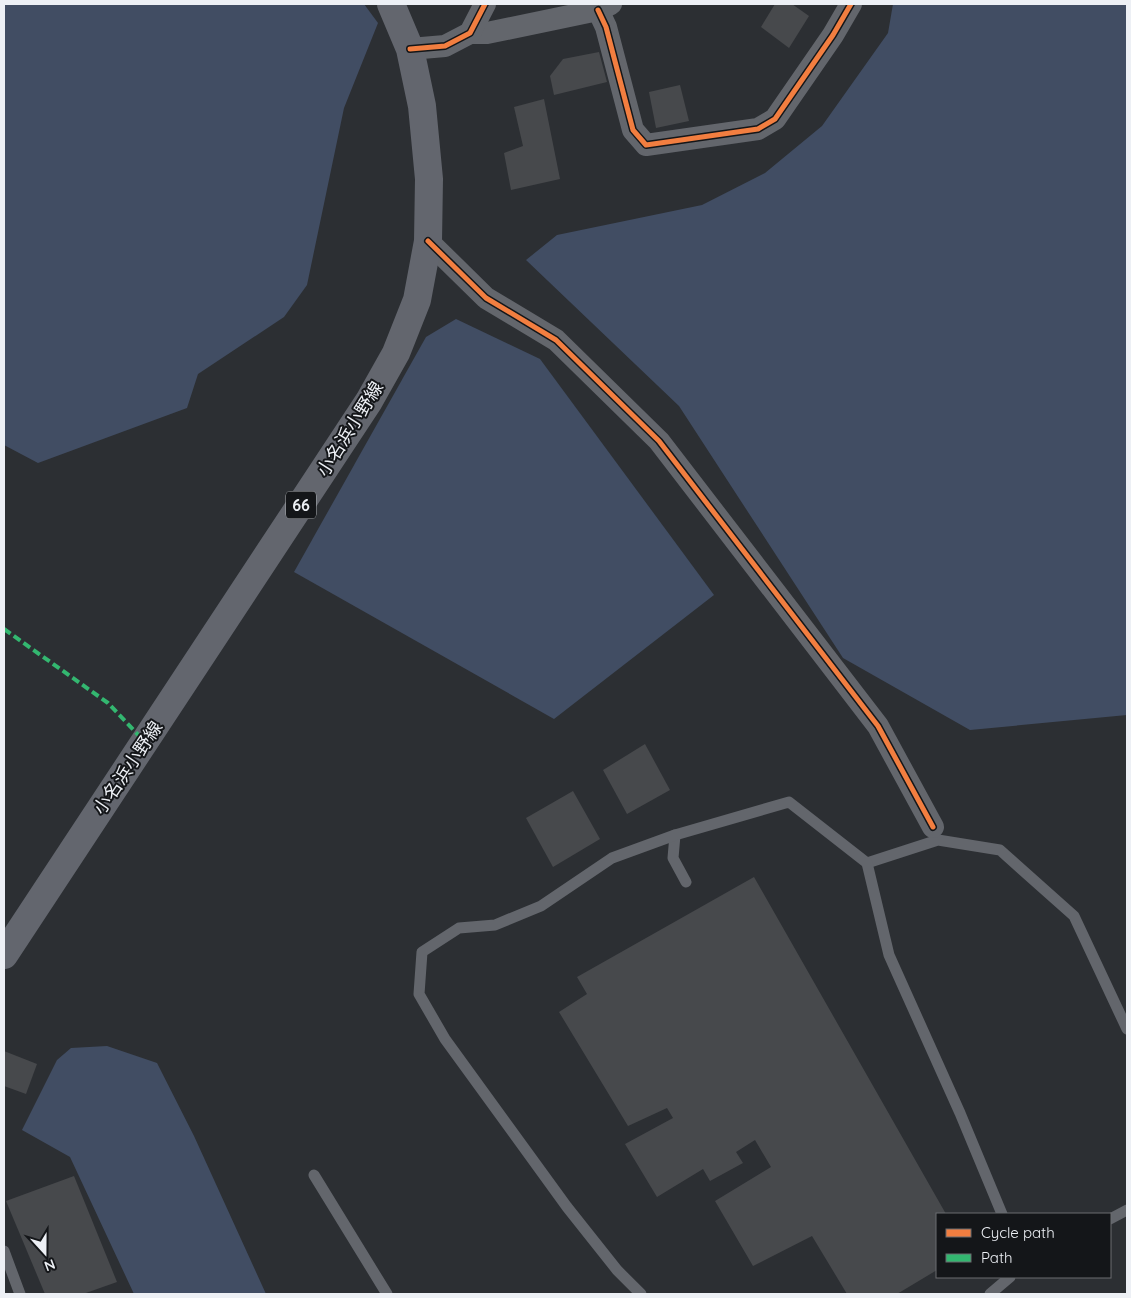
<svg xmlns="http://www.w3.org/2000/svg" width="1131" height="1298" font-family="Quicksand,'Noto Sans JP',sans-serif">
<style>
.green{fill:#414d63}
.building{fill:#47494c}
.lines{fill:none;stroke-linecap:round;stroke-linejoin:round}
.service{stroke:#63666c;stroke-width:11}
.minor{stroke:#63666c;stroke-width:22}
.primary{stroke:#63666e;stroke-width:28}
.quiet{stroke:#33b770;stroke-width:4;stroke-dasharray:8 4;stroke-linecap:butt}
.cycleway-casing{stroke:#141619;stroke-width:8}
.cycleway{stroke:#f27e40;stroke-width:5}
.labels{text-anchor:middle;stroke-width:4;stroke-linejoin:round;paint-order:stroke}
.shield{fill:#141619;stroke:#acafb3;stroke-width:1}
.shield-label{font-size:16px;font-weight:bold;fill:#edf0f5}
.street-label{font-size:18px;fill:#edf0f5;stroke:#141619}
</style>
<rect width="100%" height="100%" fill="#2c2f33"/>
<!-- green -->
<g class="green">
<path d="M4,4H364L378,23L344,108L307,285L284,317L198,374L187,408L38,463L4,445Z"/>
<path d="M893,4H1127V715L970,730L843,658L679,406L526,260L557,235L702,205L765,173L822,126L888,33Z"/>
<path d="M456,319L540,359L714,595L554,719L294,572L426,337Z"/>
<path d="M107,1046L157,1063L194,1136L266,1294H134L70,1157L22,1130L57,1060L71,1048Z"/>
</g>
<!-- building -->
<g class="building">
<path d="M775,4H792L809,16L789,48L761,27Z"/>
<path d="M599,52L607,82L554,95L550,76L563,59Z"/>
<path d="M680,85L689,121L656,128L649,92Z"/>
<path d="M544,99L560,179L511,190L504,153L523,146L514,107Z"/>
<path d="M645,744L670,790L627,814L603,770Z"/>
<path d="M573,791L600,839L553,867L526,818Z"/>
<path d="M754,877L946,1214H937V1270L897,1294H847L812,1236L753,1266L715,1201L771,1167L755,1140L736,1152L743,1163L710,1181L703,1169L657,1197L625,1144L673,1118L667,1108L628,1126L559,1012L587,994L577,977Z"/>
<path d="M4,1051L37,1064L26,1094L4,1086Z"/>
<path d="M74,1176L117,1282L83,1294H45L6,1201Z"/>
</g>
<g class="lines">
<!-- service -->
<g class="service">
<path d="M675,835L673,858L686,882"/>
<path d="M867,863L938,840L1000,850L1074,916L1127,1029"/>
<path d="M314,1175L387,1294"/>
<path d="M1110,1219L1127,1210"/>
<path d="M4,1251L20,1294"/>
<path d="M641,1294L617,1270L567,1207L445,1039L419,994L422,952L459,928L495,925L541,906L612,858L675,835L789,802L867,863L889,955L960,1113L1002,1214"/>
<path d="M990,1294L1010,1277"/>
</g>
<!-- minor -->
<g class="minor">
<path d="M598,10L606,27L633,130L646,145L758,129L775,119L833,35L851,4"/>
<path d="M470,33H487L598,10L611,4"/>
<path d="M410,49L445,46L470,33L485,4"/>
<path d="M428,241L486,298L556,340L659,441L878,726L933,827"/>
</g>
<!-- primary -->
<path class="primary" d="M4,955L369,401L396,353L417,300L428,241L429,179L422,106L410,49L391,4"/>
<!-- quiet -->
<path class="quiet" d="M4,629L108,703L145,742"/>
<!-- cycleway casing -->
<g class="cycleway-casing">
<g id="cycleway">
<path d="M598,10L606,27L633,130L646,145L758,129L775,119L833,35L851,4"/>
<path d="M410,49L445,46L470,33L485,4"/>
<path d="M428,241L486,298L556,340L659,441L878,726L933,827"/>
</g>
</g>
<!-- cycleway -->
<use href="#cycleway" class="cycleway"/>
</g>
<g class="labels">
<!-- shield labels -->
<rect class="shield" x="286" y="491.5" width="30" height="27" rx="4"/>
<g class="shield-label">
<text x="301" y="511">66</text>
</g>
<!-- street labels -->
<g class="street-label">
<text transform="translate(350 429) rotate(-58)" y="6">小名浜小野線</text>
<text transform="translate(128 768) rotate(-56)" y="6">小名浜小野線</text>
</g>
</g>
<!-- border -->
<rect width="1131" height="1298" fill="none" stroke="#edf0f5" stroke-width="10"/>
<!-- legend -->
<rect x="936" y="1213" width="175" height="65" fill="#141619" stroke="#6b6d71"/>
<rect x="946" y="1229" width="25" height="8" fill="#f27e40" stroke="#6b6d71"/>
<text x="981" y="1238" font-size="15" fill="#edf0f5">Cycle path</text>
<rect x="946" y="1254" width="25" height="8" fill="#33b770" stroke="#6b6d71"/>
<text x="981" y="1263" font-size="15" fill="#edf0f5">Path</text>
<!-- north arrow -->
<g transform="translate(45 1253) rotate(159)" stroke="#141619" stroke-width="4" paint-order="stroke">
<path d="M0-4L9 19L0 12L-9 19Z" fill="#edf0f5"/>
<text y="-8" font-size="14" font-weight="bold" text-anchor="middle" fill="#edf0f5">N</text>
</g>
</svg>
